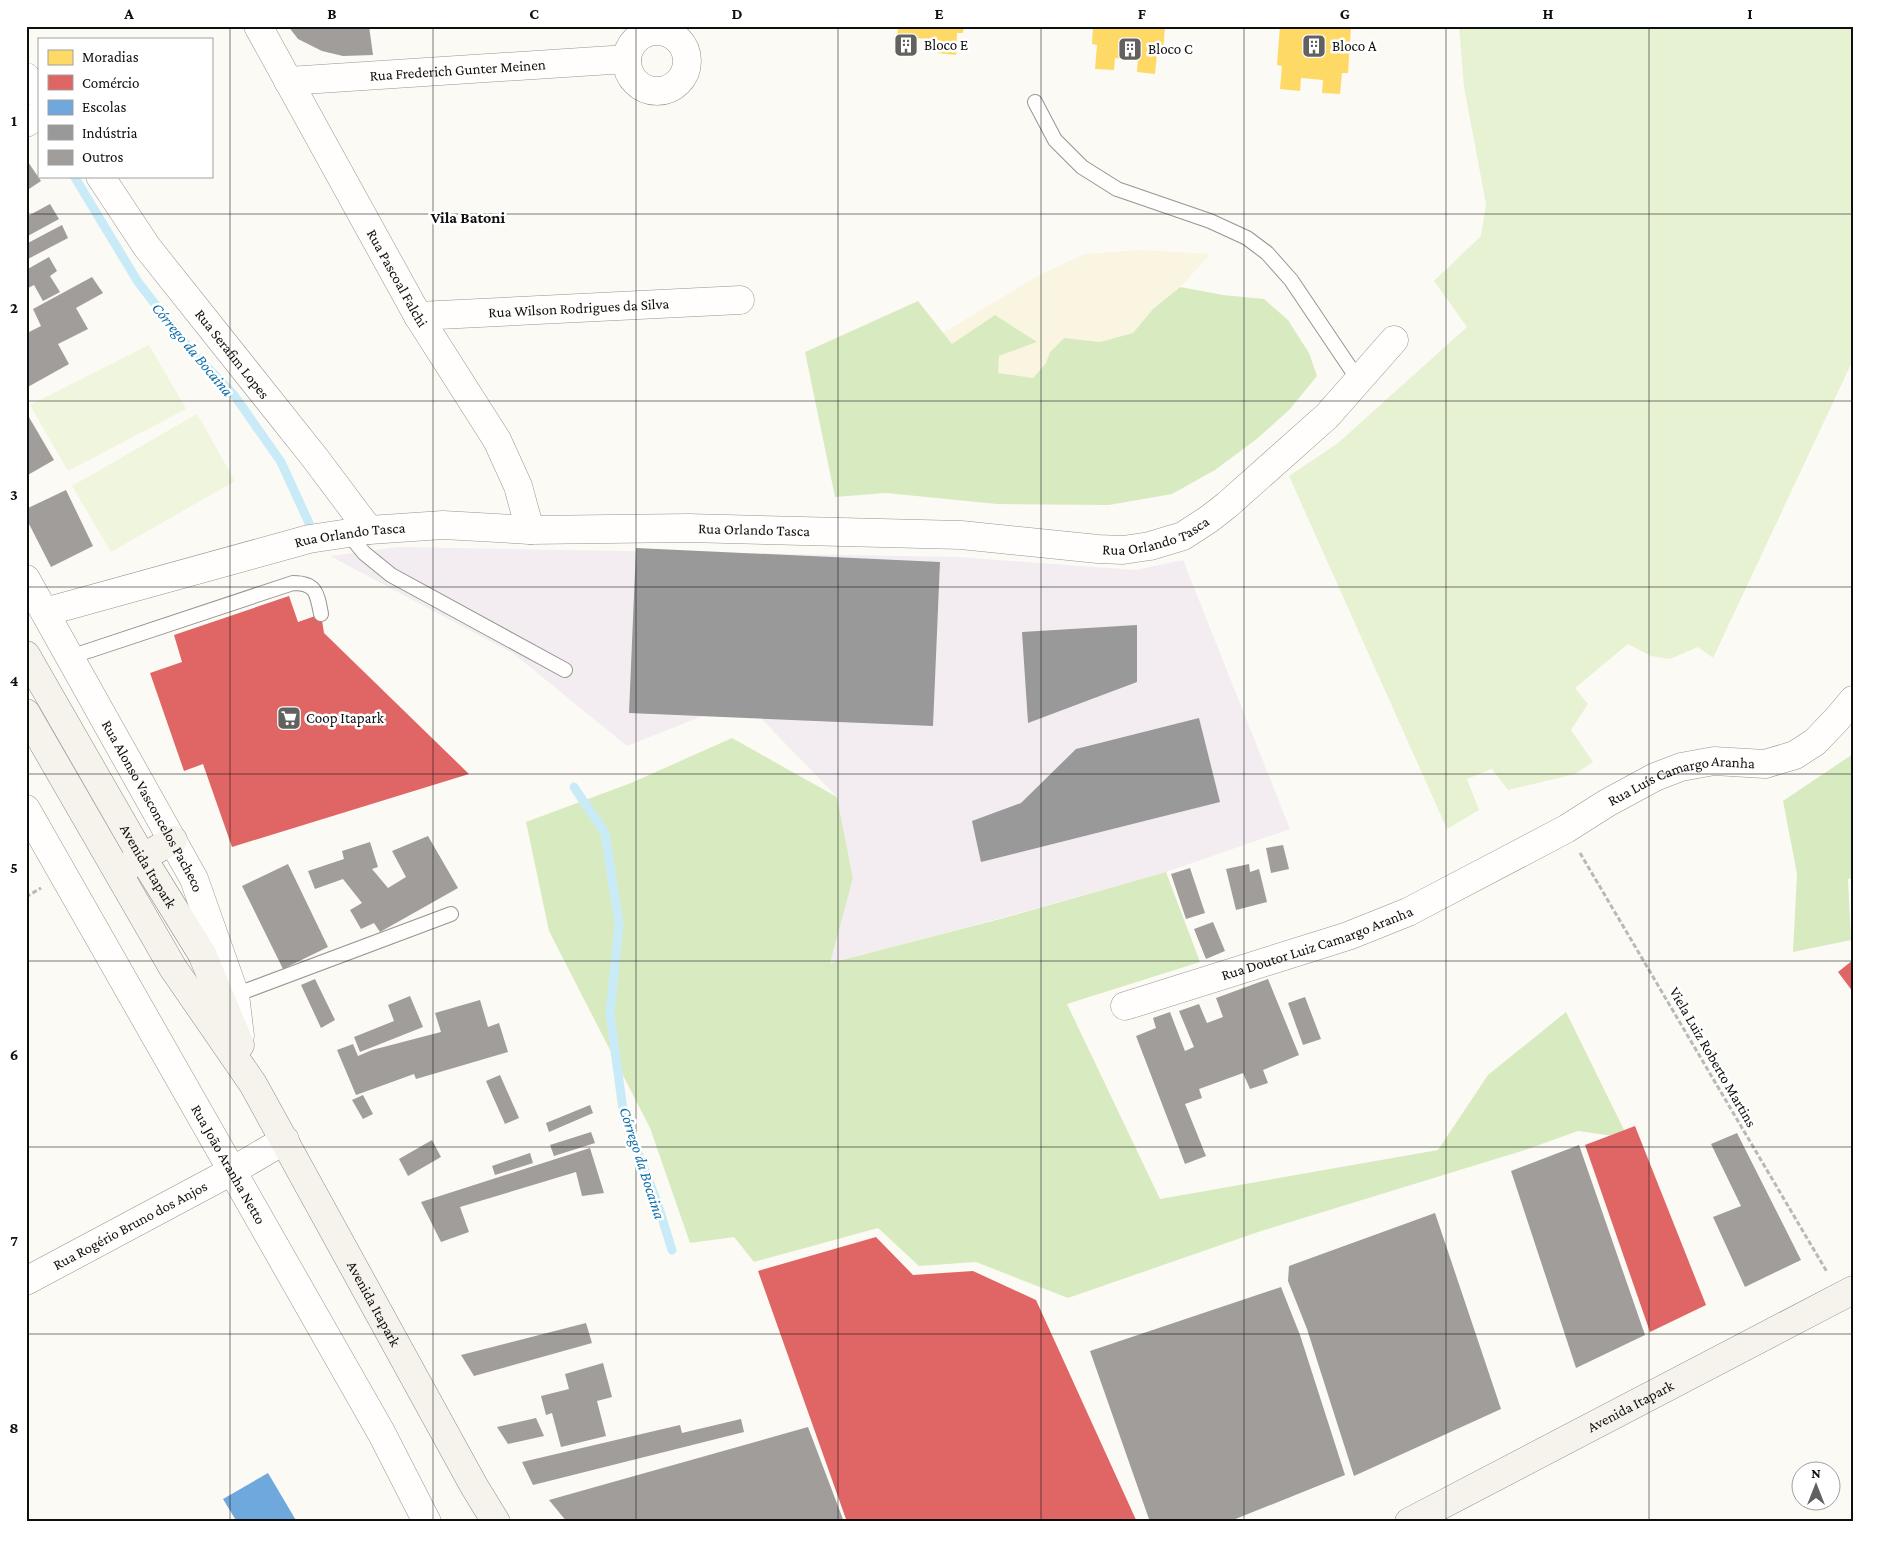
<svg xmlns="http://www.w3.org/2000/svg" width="1879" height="1548" font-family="'Crimson Pro',serif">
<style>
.industrial{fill:#f3edf1}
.farmland{fill:#f9f5e0}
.green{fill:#e7f2d3}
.forest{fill:#d8ebc0}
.pitch{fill:#f0f6dd}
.homes{fill:#ffd966}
.shops{fill:#e06666}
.schools{fill:#6fa8dc}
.industry{fill:#999}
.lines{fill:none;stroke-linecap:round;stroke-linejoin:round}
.stream{stroke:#c9ebf8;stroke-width:9}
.building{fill:#a09d9a}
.service-casing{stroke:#969592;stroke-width:16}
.minor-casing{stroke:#969592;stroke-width:29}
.tertiary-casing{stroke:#969592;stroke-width:29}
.secondary-casing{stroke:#8c8b89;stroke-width:29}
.path{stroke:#b9b9b8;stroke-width:3;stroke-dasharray:5 2.5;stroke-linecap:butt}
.service{stroke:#fffefd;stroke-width:14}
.minor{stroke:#fffefd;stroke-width:28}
.tertiary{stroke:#fffefd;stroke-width:28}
.secondary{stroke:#f5f3eb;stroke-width:28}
.grid{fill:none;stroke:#0f0f0f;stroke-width:1;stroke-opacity:0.55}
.labels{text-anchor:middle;stroke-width:5;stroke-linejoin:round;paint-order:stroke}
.poi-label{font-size:15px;fill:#0f0f0f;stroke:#fff;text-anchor:start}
.street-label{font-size:15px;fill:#0f0f0f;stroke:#fff}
.neighbourhood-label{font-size:16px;font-weight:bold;fill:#0f0f0f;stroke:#fff}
.water-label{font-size:16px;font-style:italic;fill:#1070aa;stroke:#fff}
.neatline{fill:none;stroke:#0f0f0f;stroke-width:2}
.grid-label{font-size:16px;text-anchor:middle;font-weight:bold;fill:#0f0f0f}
</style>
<rect width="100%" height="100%" fill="#fcfaf4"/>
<!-- industrial -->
<path class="industrial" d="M398,547L957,557L1136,570L1183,560L1290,829L1166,872L979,924L829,963L853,878L837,797L743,700L627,746L514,654L330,556Z"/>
<!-- farmland -->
<path class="farmland" d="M1142,250L1210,254L1186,281L1153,309L1133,333L1100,342L1064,338L1050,352L1046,363L1033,378L997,373L999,356L1037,342L952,344L943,333L1041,274L1085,254Z"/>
<!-- green -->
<path class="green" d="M1459,26H1853V360L1713,658L1698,647L1670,659L1651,656L1628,644L1575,688L1588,704L1571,730L1593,762L1575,774L1508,790L1492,769L1467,779L1479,810L1447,829L1289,476L1338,443L1467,327L1434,281L1481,236L1486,204L1464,87Z"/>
<!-- forest -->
<g class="forest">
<path d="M1180,287L1223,295L1264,299L1288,320L1309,353L1317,376L1290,409L1258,438L1215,470L1172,494L1109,505L997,504L886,493L835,497L805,352L918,301L952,344L995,315L1037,342L999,356L998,373L1033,378L1046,363L1050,352L1064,338L1100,342L1133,333L1153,309Z"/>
<path d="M732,738L837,797L853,878L830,963L1000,919L1166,872L1200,962L1067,1004L1160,1199L1438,1150L1488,1075L1566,1012L1628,1138L1578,1131L1525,1150L1261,1231L1068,1298L976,1262L919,1266L878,1228L754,1262L734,1237L690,1243L650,1128L549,931L526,822L631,783Z"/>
<path d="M1853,754V878L1848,879L1851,940L1793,952L1797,874L1783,801Z"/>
</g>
<!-- pitch -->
<g class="pitch">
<path d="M149,345L186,409L68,471L30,405Z"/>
<path d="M197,414L235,481L111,552L72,486Z"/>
</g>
<!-- homes -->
<g class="homes">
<path d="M898,26H964L963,33H957L956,55L938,53L939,40L916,38L915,51L896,49Z"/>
<path d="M1093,26H1165L1163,53L1157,52L1155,74L1137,72L1138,60L1115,58L1114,70L1095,69L1097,45L1092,44Z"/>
<path d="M1280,26H1351L1348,73H1342L1340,94L1322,93L1323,80L1301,78L1300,91L1280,89L1282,66L1277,65Z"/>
</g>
<!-- shops -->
<g class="shops">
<path d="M289,596L298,622L321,614L324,633L469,774L232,847L203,764L184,771L150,673L182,662L174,635Z"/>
<path d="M1853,960V992L1838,972Z"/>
<path d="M1635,1126L1706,1305L1650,1332L1585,1145Z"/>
<path d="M876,1237L913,1275L973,1271L1036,1300L1137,1522H847L758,1271Z"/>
</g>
<!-- schools -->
<path class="schools" d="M268,1473L297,1522H237L223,1499Z"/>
<!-- industry -->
<g class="industry">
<path d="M636,548L940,562L933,726L629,713Z"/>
<path d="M1137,625V682L1028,723L1022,632Z"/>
<path d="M1199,718L1220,802L981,862L972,821L1021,803L1076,749Z"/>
</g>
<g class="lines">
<!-- stream -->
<g class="stream">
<path d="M74,176L138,282L190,349L234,395L281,462L309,523"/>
<path d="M574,787L605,833L619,924L610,1014L624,1117L657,1202L672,1250"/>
</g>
</g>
<!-- building -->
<g class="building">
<path d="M288,26H369L373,55L343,56L322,51L298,39Z"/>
<path d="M26,159L41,181L26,191Z"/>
<path d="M50,204L59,219L26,237V217Z"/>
<path d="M62,225L68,238L26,260V244Z"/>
<path d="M49,257L57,271L50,276L60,292L43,301L34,285L26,289V270Z"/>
<path d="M92,277L103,293L76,308L88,329L58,344L69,364L26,388V327L29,332L41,326L33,309Z"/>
<path d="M26,412L54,460L26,476Z"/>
<path d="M66,490L93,546L51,567L26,518V509Z"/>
<path d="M428,836L458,888L380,932L374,923L361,929L350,910L362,903L343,879L315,889L308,871L344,859L342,851L370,842L378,867L372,869L388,888L406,877L392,851Z"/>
<path d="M1283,845L1289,869L1271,873L1266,848Z"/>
<path d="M288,864L328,947L283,969L242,886Z"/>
<path d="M1249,864L1250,872L1259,869L1267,902L1236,910L1226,869Z"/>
<path d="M1190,868L1205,913L1186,919L1171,874Z"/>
<path d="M1213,922L1225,951L1206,959L1194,929Z"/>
<path d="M315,979L335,1020L321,1028L301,985Z"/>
<path d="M1268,979L1299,1055L1263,1070L1268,1083L1250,1089L1243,1073L1199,1089L1202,1098L1185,1104L1206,1156L1185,1164L1136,1036L1156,1028L1153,1018L1170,1012L1185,1051L1194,1047L1179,1011L1199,1004L1207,1023L1223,1017L1216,998Z"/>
<path d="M410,996L423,1027L360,1052L354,1037L394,1021L388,1005Z"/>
<path d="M1305,997L1321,1039L1303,1045L1288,1003Z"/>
<path d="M480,1000L488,1027L499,1023L508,1052L416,1079L414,1074L356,1095L337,1050L353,1044L358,1056L372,1050L441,1032L435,1013Z"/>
<path d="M500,1075L519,1118L505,1124L486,1081Z"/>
<path d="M363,1095L373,1114L363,1119L352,1100Z"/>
<path d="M590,1105L593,1113L549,1132L546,1123Z"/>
<path d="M591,1132L595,1143L554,1156L550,1145Z"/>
<path d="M1737,1133L1801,1260L1745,1287L1713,1217L1741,1206L1711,1144Z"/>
<path d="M432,1140L441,1157L408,1176L399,1159Z"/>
<path d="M1579,1145L1645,1335L1576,1368L1511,1171Z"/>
<path d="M590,1148L604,1193L582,1196L576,1172L460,1207L469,1232L441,1242L421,1202Z"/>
<path d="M530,1153L533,1163L495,1175L492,1166Z"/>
<path d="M1435,1213L1501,1409L1354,1476L1307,1329L1288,1281L1289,1266Z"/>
<path d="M1281,1287L1300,1335L1345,1475L1228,1522H1150L1090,1351Z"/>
<path d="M586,1323L592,1343L474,1376L461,1355Z"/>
<path d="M603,1363L612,1397L597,1401L606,1436L561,1447L552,1413L546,1415L541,1396L569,1389L565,1374Z"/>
<path d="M536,1418L544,1436L508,1444L497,1427Z"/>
<path d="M741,1419L744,1432L533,1485L522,1462L680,1425L682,1433Z"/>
<path d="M808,1427L844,1522H567L549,1500Z"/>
</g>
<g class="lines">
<!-- service casing -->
<g class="service-casing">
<g id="service">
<path d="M1035,102L1055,140L1082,167L1117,189L1210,221L1247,238L1267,253L1291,280L1359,381"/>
<path d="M347,532L364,553L391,575L565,670"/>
<path d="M70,657L293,583C316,583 317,593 321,614"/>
<path d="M235,995L451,914"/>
</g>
</g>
<!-- minor casing -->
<g class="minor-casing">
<g id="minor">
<path id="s1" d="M258,26L418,316L497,440L518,486L530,530"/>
<circle cx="657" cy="61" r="30"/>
<path d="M26,77L39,94"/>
<path id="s2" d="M288,81L627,59"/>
<path d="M26,123L39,115"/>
<path id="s3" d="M100,176L147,247L315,458L369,530"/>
<path id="s4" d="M418,316L740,300"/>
<path id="s5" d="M45,612L309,539L369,530L443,525L530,530L688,528L961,535L1098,549L1123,550L1150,546L1183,536L1209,519L1227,505L1327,416L1394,340"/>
<path id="s6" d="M26,809L382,1434L427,1522"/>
<path id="s7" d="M1125,1006L1348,936L1408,912L1566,829L1607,803L1655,777L1681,767L1714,761L1765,764L1795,755L1815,742L1837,719L1853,700"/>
<path id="s8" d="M26,1281L232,1171L285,1140"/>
</g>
</g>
<!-- tertiary casing -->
<g class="tertiary-casing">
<g id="tertiary">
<path id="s9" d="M26,579L194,879L235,995L240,1036"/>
</g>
</g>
<!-- secondary casing -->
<g class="secondary-casing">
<g id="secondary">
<path id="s10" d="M26,655L142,857L202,954L240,1045"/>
<path id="s11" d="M26,713L173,968L253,1084L474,1486L496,1522"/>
<path d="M128,866L173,840"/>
<path id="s12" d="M1409,1522L1853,1290"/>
</g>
</g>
<!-- path -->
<g class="path">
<path d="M1580,853L1827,1272"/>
<path d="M26,897L41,888"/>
</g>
<!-- service -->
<use href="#service" class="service"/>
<!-- minor -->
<use href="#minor" class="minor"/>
<!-- tertiary -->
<use href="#tertiary" class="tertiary"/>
<!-- secondary -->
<use href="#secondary" class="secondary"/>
</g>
<!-- grid -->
<path class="grid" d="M230,26V1522M433,26V1522M636,26V1522M838,26V1522M1041,26V1522M1244,26V1522M1446,26V1522M1649,26V1522M26,214H1853M26,401H1853M26,587H1853M26,774H1853M26,961H1853M26,1147H1853M26,1334H1853"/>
<!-- icons -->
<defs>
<g id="building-square" transform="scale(1.25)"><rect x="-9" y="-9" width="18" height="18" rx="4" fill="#62615f" stroke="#fff"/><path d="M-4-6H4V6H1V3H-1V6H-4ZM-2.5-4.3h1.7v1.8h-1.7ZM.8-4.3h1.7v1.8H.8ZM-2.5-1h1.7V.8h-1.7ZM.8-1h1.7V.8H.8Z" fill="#fff"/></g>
<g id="supermarket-square" transform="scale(1.25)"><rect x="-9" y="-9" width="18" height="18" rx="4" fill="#62615f" stroke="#fff"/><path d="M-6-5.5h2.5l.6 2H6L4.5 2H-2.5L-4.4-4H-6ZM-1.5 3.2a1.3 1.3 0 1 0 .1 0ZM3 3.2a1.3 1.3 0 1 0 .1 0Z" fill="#fff"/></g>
</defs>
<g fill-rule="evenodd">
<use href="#building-square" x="906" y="45"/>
<use href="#building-square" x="1314" y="46"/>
<use href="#building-square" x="1130" y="49"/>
<use href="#supermarket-square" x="289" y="718"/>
</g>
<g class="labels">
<!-- poi labels -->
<g class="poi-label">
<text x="924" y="50">Bloco E</text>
<text x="1332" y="51">Bloco A</text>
<text x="1148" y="54">Bloco C</text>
<text x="306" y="723">Coop Itapark</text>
</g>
<!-- street labels -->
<g class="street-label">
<text dy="5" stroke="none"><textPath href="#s2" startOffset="170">Rua Frederich Gunter Meinen</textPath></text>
<text dy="5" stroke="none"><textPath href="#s1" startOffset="288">Rua Pascoal Falchi</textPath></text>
<text dy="5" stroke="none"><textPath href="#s4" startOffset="161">Rua Wilson Rodrigues da Silva</textPath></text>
<text dy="5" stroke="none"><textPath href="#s3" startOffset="222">Rua Serafim Lopes</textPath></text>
<text dy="5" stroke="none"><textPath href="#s5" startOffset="720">Rua Orlando Tasca</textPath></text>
<text dy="5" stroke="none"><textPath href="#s5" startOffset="1125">Rua Orlando Tasca</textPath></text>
<text dy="5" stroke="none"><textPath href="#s5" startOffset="315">Rua Orlando Tasca</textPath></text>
<text dy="5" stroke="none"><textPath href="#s7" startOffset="605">Rua Luís Camargo Aranha</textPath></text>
<text dy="5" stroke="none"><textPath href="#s9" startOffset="260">Rua Alonso Vasconcelos Pacheco</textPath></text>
<text dy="5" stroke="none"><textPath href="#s10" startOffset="244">Avenida Itapark</textPath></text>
<text dy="5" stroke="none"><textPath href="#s7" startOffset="202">Rua Doutor Luiz Camargo Aranha</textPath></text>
<text transform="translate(1713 1057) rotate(60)" y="5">Viela Luiz Roberto Martins</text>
<text dy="5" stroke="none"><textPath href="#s6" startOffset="409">Rua João Aranha Netto</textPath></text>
<text dy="5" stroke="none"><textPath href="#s8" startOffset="118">Rua Rogério Bruno dos Anjos</textPath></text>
<text dy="5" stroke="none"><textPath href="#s11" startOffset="686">Avenida Itapark</textPath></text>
<text dy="5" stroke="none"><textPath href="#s12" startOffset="250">Avenida Itapark</textPath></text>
</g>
<!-- neighbourhood labels -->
<g class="neighbourhood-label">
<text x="468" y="223">Vila Batoni</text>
</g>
<!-- water labels -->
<g class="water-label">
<text transform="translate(193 349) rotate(50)" y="6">Córrego da Bocaina</text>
<text transform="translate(643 1163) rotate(72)" y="6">Córrego da Bocaina</text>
</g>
</g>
<!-- border -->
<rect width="1879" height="1548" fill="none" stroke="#ffffff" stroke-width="55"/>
<!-- legend -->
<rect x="38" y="38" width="175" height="140" fill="#ffffff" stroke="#9f9f9f"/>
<rect x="48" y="50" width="25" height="15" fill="#ffd966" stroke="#9f9f9f"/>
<text x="82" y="62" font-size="15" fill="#0f0f0f">Moradias</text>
<rect x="48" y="75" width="25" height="15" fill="#e06666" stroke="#9f9f9f"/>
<text x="82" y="88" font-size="15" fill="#0f0f0f">Comércio</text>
<rect x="48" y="100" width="25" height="15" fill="#6fa8dc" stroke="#9f9f9f"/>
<text x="82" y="112" font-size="15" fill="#0f0f0f">Escolas</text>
<rect x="48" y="125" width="25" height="15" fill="#999999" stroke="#9f9f9f"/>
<text x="82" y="138" font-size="15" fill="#0f0f0f">Indústria</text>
<rect x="48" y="150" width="25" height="15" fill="#a09d9a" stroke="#9f9f9f"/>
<text x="82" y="162" font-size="15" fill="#0f0f0f">Outros</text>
<!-- north arrow -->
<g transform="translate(1816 1486)"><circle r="24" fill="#ffffff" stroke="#9f9f9f"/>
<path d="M0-4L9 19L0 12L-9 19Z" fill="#62615f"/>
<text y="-8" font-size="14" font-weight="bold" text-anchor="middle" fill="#0f0f0f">N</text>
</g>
<rect x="28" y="28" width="1824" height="1492" class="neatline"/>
<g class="grid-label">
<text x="129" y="19">A</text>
<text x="332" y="19">B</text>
<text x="534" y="19">C</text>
<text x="737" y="19">D</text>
<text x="939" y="19">E</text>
<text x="1142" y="19">F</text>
<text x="1345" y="19">G</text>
<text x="1548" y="19">H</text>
<text x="1750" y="19">I</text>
<text x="14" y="126">1</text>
<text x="14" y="313">2</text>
<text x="14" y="500">3</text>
<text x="14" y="686">4</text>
<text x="14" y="873">5</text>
<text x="14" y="1060">6</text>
<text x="14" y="1246">7</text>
<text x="14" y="1433">8</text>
</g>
</svg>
